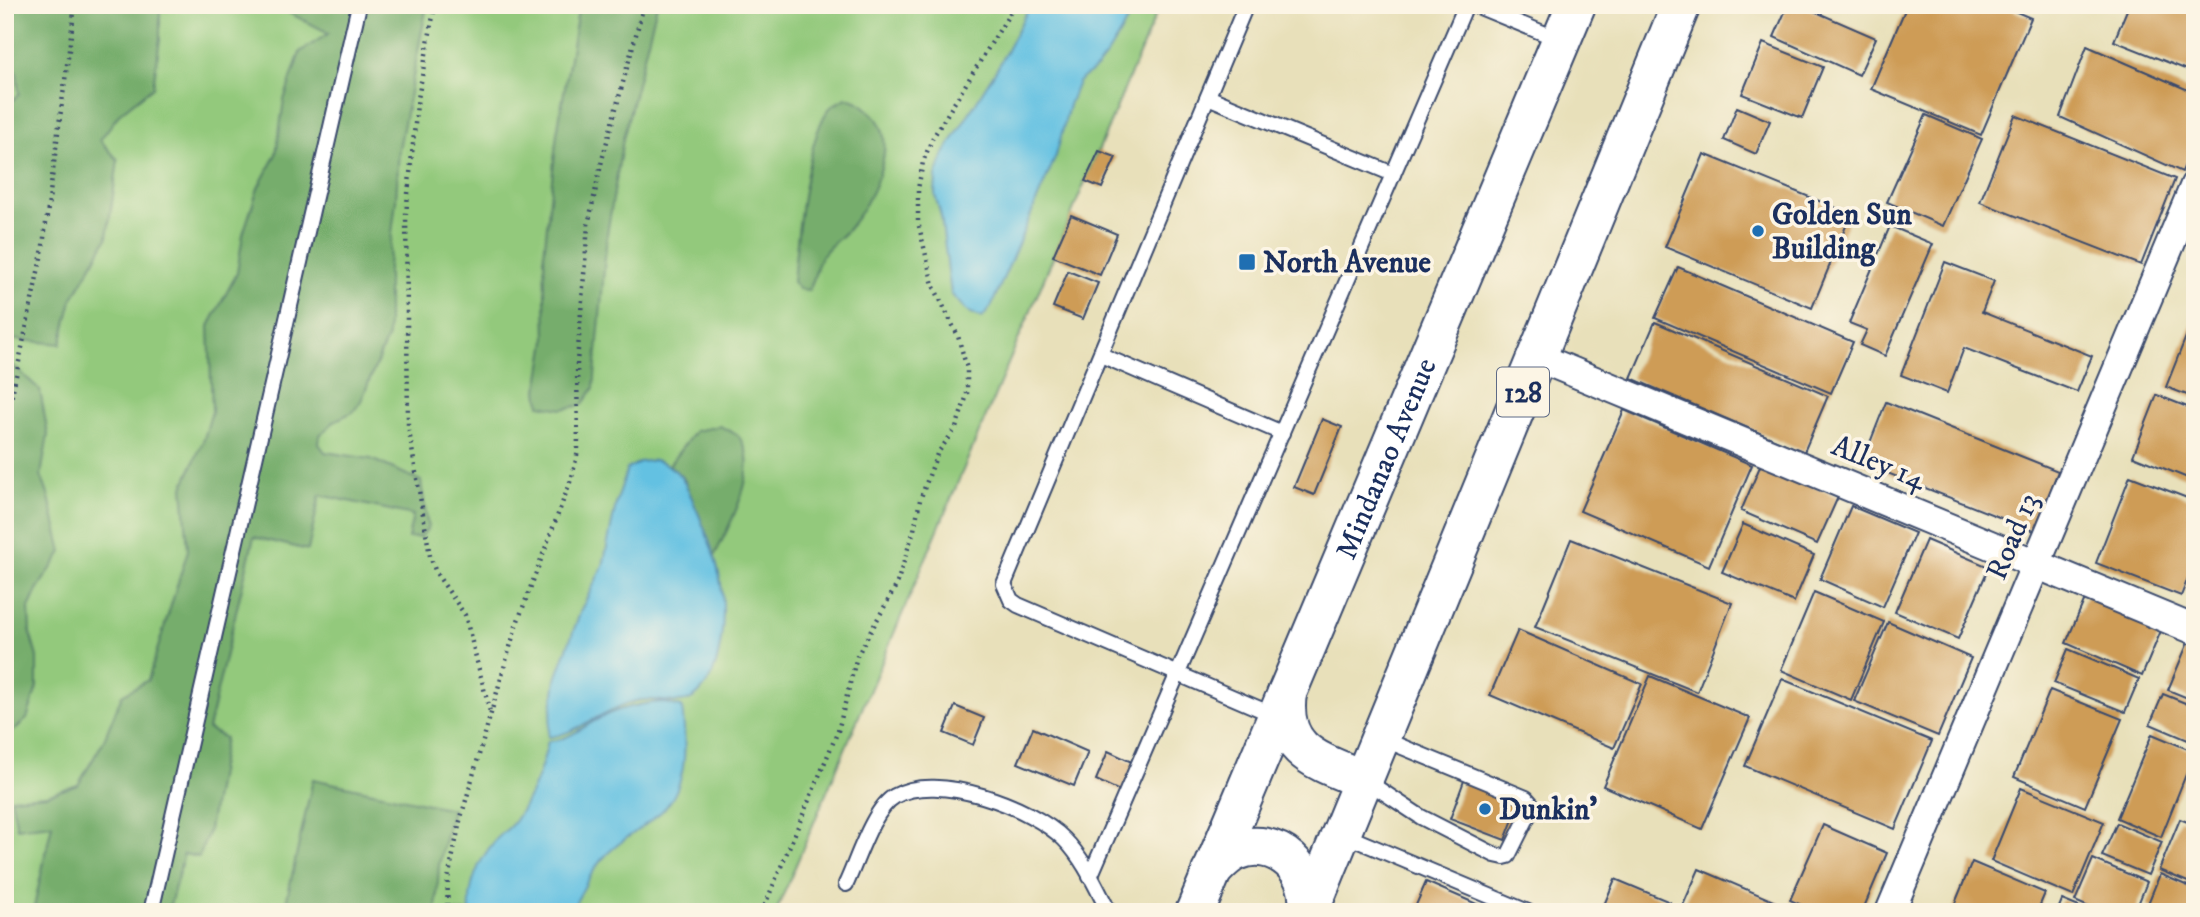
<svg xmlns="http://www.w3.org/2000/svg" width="2200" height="917" font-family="'IM FELL DW Pica',serif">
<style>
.green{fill:#93c97c;stroke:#577c6d;stroke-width:2}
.forest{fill:#76ad6c;stroke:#486e65;stroke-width:2}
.water{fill:#64c1e2;stroke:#4078a0;stroke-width:2}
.building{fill:#ce9c57}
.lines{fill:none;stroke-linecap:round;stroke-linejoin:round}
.service-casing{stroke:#3a4a6c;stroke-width:18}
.minor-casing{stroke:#3a4a6c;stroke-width:32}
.primary-casing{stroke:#3a4a6c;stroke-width:42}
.path{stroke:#3a4a6c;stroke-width:4.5;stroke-dasharray:2 5;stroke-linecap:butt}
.service{stroke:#fff;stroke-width:14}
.minor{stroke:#fff;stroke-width:28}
.primary{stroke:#fff;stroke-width:38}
.poi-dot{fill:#1f6fb2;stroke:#fcf5e5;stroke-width:2.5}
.labels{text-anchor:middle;stroke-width:7;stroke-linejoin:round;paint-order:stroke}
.shield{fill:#fcf5e5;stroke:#5e6a86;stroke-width:2}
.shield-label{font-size:28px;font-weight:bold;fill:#1b2f5e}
.poi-label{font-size:30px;font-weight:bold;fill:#1b2f5e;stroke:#fcf5e5;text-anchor:start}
.street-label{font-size:30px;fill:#1b2f5e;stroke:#fcf5e5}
</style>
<rect width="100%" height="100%" fill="#fcf5e5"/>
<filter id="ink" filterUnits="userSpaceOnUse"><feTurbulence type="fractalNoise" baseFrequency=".0143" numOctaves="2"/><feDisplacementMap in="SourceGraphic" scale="14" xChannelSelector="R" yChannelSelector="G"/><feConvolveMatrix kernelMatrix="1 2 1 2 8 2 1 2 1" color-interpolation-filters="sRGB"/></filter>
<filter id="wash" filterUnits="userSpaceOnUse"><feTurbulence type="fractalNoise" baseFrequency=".00686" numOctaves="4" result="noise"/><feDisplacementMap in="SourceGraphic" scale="28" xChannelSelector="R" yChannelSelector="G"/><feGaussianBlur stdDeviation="1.57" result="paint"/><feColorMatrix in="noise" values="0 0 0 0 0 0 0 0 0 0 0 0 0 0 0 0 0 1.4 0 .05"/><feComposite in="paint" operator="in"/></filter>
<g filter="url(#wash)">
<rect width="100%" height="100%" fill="#e8e0ba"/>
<!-- green -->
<path class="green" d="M5,5H1160L776,912H5Z"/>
<!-- forest -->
<g class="forest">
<path d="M5,5H160V39L153,87L121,112L100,140L118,160L107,238L72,300L61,344L9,339L5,333V109L19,94L17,73L5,64Z"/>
<path d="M281,5H427L399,149L396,201L388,266V336L361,401L353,412L336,420L320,435L319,444L325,452L371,459L421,481L428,528L421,537L408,538L413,515L320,495L308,550L254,537L208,729L225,738L209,830L199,857L184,854L168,912H33L52,824L17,828L11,798L46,795L78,785L103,742L122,695L148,680L188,550L183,487L204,439L212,411L209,326L237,273L243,234L258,188L276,154L284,100L300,52L329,33L289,13Z"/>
<path d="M579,5H657L623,139L607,234L594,388L582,405L562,409L540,405L538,390L546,340L544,254L557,133Z"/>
<path d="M846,98C858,99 870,110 877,119C898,149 870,202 849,228C841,238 826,247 820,259C815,268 816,278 809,290L799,289L793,282C796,247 807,127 832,106C836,103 842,101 846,98Z"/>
<path d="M13,365L40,390L48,435L41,475L49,497L62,552L38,588L29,608L30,633L37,657V687L27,719L5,738V367Z"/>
<path d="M720,426C725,429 735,432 739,437C764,467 728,527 714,557L684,479L669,465L695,431Z"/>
<path d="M313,779L452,809L439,865L436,912H284Z"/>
</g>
<!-- water -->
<g class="water">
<path d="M1030,5H1137L1108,53L1097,67L1078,82L1069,105L1056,156L991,307L982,318L967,311L951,294L941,216L935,195L936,176L944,154L1001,62Z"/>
<path d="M655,460C685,469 687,489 699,515C717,559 728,591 721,639C718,659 715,676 700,692C682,712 659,695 636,701C605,708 576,735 548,737L556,679L581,610L603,566L616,504L627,469L640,462Z"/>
<path d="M661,702L682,707C686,741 689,784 663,810C647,826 625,837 608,853C590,870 583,892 570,912H470C468,886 478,861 495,841C500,834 509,829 514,822C531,797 542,770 548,741C569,740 581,728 598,719C618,708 638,704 661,702Z"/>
</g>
<g id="blocks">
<!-- building -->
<g class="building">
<path d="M1788,5H1800L1876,38L1859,75L1774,37Z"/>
<path d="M1907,5H2000L2031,18L1981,135L1871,89Z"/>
<path d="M2129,5H2195V73L2114,41Z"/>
<path d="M1763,43L1823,67L1802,118L1742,94Z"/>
<path d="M2087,46L2195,93V140L2182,172L2060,117Z"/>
<path d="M1737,107L1770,121L1756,154L1724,140Z"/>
<path d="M1926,115L1982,139L1943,226L1887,202Z"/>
<path d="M2015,115L2175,179L2141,265L1980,202Z"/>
<path d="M1099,151L1116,157L1102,188L1085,181Z"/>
<path d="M1704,154L1851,214L1812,308L1665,247Z"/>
<path d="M1071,215L1117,234L1100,275L1053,256Z"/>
<path d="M1890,226L1933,244L1885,356L1860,345L1867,330L1849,323Z"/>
<path d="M1945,262L1994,281L1982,312L2092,356L2077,392L1964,348L1947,393L1901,375Z"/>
<path d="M1678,267L1853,342L1831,393L1655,318Z"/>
<path d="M1068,271L1098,283L1083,319L1053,307Z"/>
<path d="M2195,314V398L2166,387Z"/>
<path d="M1655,322L1828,396L1804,452L1631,378Z"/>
<path d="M2157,395L2195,410V481L2133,456Z"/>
<path d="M1886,402L2058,471L2034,531L1862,463Z"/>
<path d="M1624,410L1752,465L1709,566L1580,511Z"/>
<path d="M1322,419L1342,427L1314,495L1294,487Z"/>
<path d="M1761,464L1838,497L1817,544L1741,511Z"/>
<path d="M2130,476L2195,501V560L2181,596L2096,563Z"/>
<path d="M1851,506L1915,533L1883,607L1820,579Z"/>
<path d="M1743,524L1814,555L1794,602L1722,572Z"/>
<path d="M1571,539L1732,603L1697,692L1535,627Z"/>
<path d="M1926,540L1989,567L1958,639L1895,612Z"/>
<path d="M1814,592L1884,622L1851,700L1781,670Z"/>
<path d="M2087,594L2163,626L2142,676L2066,643Z"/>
<path d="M1888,622L1971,658L1938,736L1854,701Z"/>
<path d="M1518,630L1642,684L1614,748L1490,695Z"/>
<path d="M2189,640L2195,643V701L2168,690Z"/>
<path d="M2068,649L2139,679L2125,712L2054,683Z"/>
<path d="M1650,676L1750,718L1702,829L1603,786Z"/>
<path d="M1782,679L1932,741L1895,829L1745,766Z"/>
<path d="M2050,690L2122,719L2085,807L2014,777Z"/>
<path d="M2163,694L2195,707V743L2150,724Z"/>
<path d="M955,706L984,718L973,745L944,733Z"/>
<path d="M1033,728L1088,752L1074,786L1018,763Z"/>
<path d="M2152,734L2195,752L2161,837L2117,818Z"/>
<path d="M1108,751L1136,764L1124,793L1096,780Z"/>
<path d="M1465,778L1521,799L1505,840L1450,819Z"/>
<path d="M2021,788L2104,822L2073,896L1991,861Z"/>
<path d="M2180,819L2195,825V885L2159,870Z"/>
<path d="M2117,823L2162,842L2148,875L2102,856Z"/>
<path d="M1823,825L1887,853L1862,912H1817L1790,900Z"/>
<path d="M2093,859L2147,882L2135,912H2100L2075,901Z"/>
<path d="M1972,862L2045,893L2037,912H1963L1953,908Z"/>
<path d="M1699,869L1799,912H1680Z"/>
<path d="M2160,874L2195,889V912H2161L2147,906Z"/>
<path d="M1615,879L1670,902L1666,912H1601Z"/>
<path d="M1426,882L1495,912H1413Z"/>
<path d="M2062,900L2091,912H2057Z"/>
</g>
</g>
</g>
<g filter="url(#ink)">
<use href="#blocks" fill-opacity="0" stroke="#3a4a6c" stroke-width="2"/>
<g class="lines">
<!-- service casing -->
<g class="service-casing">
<g id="service">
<path d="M1246,5L1004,584L1011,600L1018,605L1276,716"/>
<path d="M1475,5L1560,40"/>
<path d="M1208,97L1393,174"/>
<path d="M1101,355L1282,433"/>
<path d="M1365,780L1421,817L1495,855L1504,857L1508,856L1533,806L1526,798L1383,739"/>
<path d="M1342,834L1528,912"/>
<path d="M1090,877L1466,5"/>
<path d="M846,884C857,861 873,808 895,796C936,771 1032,807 1064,839C1084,859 1096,887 1109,912"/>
<path d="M151,912L359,5"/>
</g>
</g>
<!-- minor casing -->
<g class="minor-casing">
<g id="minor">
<path d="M1537,357L2195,630"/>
<path d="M1890,912L2195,185"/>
</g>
</g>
<!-- primary casing -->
<g class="primary-casing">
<g id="primary">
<path d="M1287,693C1279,752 1318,761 1364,780"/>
<path d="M1211,872C1219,864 1225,856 1236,851C1276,834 1316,872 1307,912"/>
<path id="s1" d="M1195,912L1576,5"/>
<path d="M1309,912L1681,5"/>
</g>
</g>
<!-- path -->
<g class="path">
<path d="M435,5L417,104L406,214L408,425L430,556L436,573L465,615L490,712"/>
<path d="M5,445L9,409L42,253L75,5"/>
<path d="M447,912L448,879L460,821L516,626L572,477L578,451L577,362L588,225L602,160L644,5"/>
<path d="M762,912L838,731L857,656L896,586L914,530L920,500L937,454L956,428L967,395V369L958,336L933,285L918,222V189L923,162L932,139L1015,5"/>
</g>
<!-- service -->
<use href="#service" class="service"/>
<!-- minor -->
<use href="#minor" class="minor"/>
<!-- primary -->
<use href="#primary" class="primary"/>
</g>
</g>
<!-- markers -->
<g class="poi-dot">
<circle cx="1758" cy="231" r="7"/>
<rect x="1238" y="253" width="18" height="18" rx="3.5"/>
<circle cx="1485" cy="809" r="7"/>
</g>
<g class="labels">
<!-- shield labels -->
<rect class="shield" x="1497" y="367.5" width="52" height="49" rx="5"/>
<g class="shield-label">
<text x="1523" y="402">128</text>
</g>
<!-- poi labels -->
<g class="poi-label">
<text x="1772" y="224">Golden Sun<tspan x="1772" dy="34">Building</tspan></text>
<text x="1263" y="272">North Avenue</text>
<text x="1499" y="819">Dunkin'</text>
</g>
<!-- street labels -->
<g class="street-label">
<text dy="10" stroke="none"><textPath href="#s1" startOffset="492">Mindanao Avenue</textPath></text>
<text transform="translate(1879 462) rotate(22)" y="10">Alley 14</text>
<text transform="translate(2012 536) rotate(-67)" y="10">Road 13</text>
</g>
</g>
<!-- margin -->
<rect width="2200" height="917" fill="none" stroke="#fcf5e5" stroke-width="28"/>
</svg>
